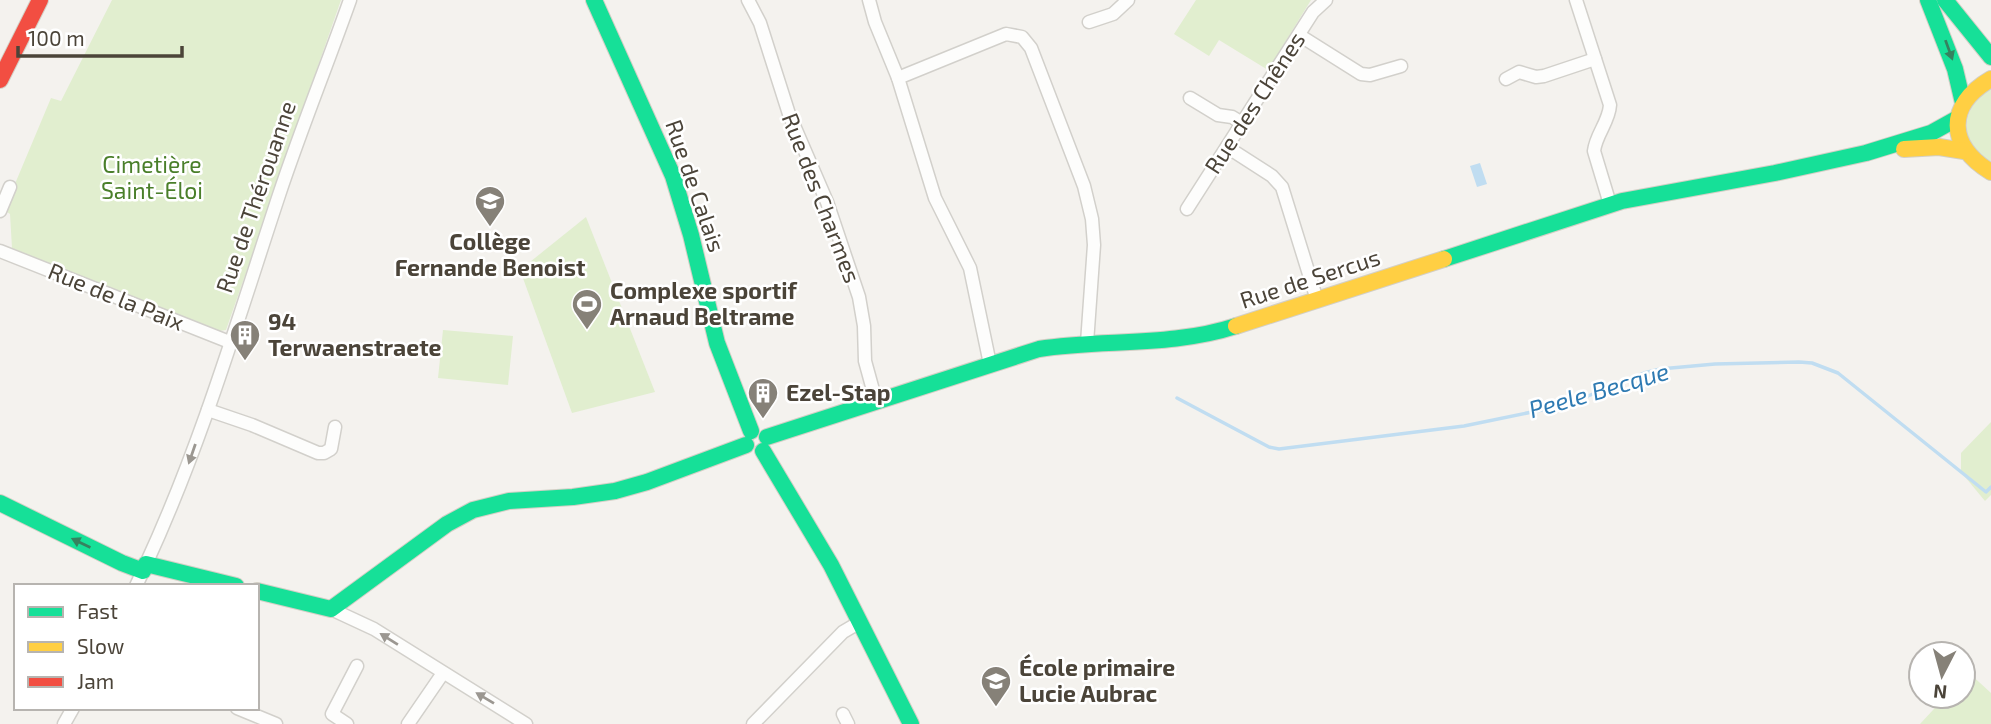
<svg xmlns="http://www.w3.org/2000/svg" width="1991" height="724" font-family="'Exo 2',sans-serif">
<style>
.green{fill:#e1eecf}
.water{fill:#c0ddf1}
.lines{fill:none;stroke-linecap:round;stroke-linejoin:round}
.stream{stroke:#c0ddf1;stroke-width:3.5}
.street-casing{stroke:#d2d0cb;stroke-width:15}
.fast-casing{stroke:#d3cfc5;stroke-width:18}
.slow-casing{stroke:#d3cfc5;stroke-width:18}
.jam-casing{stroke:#d3cfc5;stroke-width:18}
.street{stroke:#fdfdfc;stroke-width:12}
.fast{stroke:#16e098;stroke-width:16}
.slow{stroke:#ffcf43;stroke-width:16}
.jam{stroke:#f24e42;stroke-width:16}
.oneway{fill:#36825f}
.oneway2{fill:#9b9791}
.labels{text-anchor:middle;stroke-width:5;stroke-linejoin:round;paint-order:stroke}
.street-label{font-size:23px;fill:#4b4439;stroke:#fff}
.park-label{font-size:23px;fill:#4a7f2a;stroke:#fff}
.poi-label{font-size:23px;font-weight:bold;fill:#4b4439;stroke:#fff;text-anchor:start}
.water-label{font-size:24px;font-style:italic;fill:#2e7ab2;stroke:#fff}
</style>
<rect width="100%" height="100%" fill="#f4f2ee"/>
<!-- green -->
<g class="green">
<path d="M112,0H341L226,330L214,332L12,248L10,214L4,210L51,98L61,101Z"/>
<path d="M1196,0H1311L1268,70L1219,40L1209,56L1174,34Z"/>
<path d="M1991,89V162C1958,143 1959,108 1991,89Z"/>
<path d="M586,217L655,392L572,413L520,270Z"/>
<path d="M443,330L513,336L508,385L438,378Z"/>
<path d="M1991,422V495L1985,501L1961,472V453Z"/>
<path d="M1968,672L1991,693V724H1920L1946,696H1963V678Z"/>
</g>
<!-- water -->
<path class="water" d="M1480,163L1487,184L1477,187L1470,166Z"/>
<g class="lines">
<!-- stream -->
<path class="stream" d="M1177,398L1269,447L1279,449L1464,426L1566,405L1644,373L1660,369L1715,364L1799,362L1812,363L1838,373L1986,492L1991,487"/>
<!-- street casing -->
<g class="street-casing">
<g id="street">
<path d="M748,0L760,23L789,114L827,202L859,297L864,326L865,361L876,401"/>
<path d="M869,0L875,22L898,78"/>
<path d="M1576,0L1610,105C1609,122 1596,134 1594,151L1610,204"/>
<path d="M1089,22L1113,14L1128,0"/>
<path d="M1299,35L1361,74L1370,75L1401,66"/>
<path d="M1506,79L1519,72L1536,77L1544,76L1595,59"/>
<path d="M1190,98L1218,115L1232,117L1242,123"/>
<path d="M1227,147L1272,176L1282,187L1317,300"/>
<path d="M1187,209L1313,12L1326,0"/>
<path d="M0,211L10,187"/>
<path d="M0,251L232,343"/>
<path d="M990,364L970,268L935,198L898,78L1006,34L1022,37L1031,48L1084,186L1092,219L1094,245L1087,343"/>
<path d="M208,410L252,425L318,453H324L331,449L335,427"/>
<path d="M146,564C201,445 238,319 279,195C301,129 327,65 350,0"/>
<path d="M136,586L143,571"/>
<path d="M331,609L374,629L526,724"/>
<path d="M237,708L276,724"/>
<path d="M843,714L848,724"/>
<path d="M64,724L73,708"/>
<path d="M347,724L332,714L357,666"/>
<path d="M408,724L443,673"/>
<path d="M753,724L843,632L860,622"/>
</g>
</g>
<!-- fast casing -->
<g class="fast-casing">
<g id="fast">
<path d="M594,0L673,176L691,235L717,343L751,431"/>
<path d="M1928,0L1955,69L1963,103"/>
<path d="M1945,0L1991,57"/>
<path d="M1444,259L1622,201L1775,173L1866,153L1931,133L1958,118"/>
<path d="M767,437L1039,349C1104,339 1172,347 1236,326"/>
<path d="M763,451L831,565L911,724"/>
<path d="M0,503L122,563L143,571L146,564L236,586"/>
<path d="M257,591L331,609L447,524L473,510L509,501L573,497L615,491L647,482L746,445"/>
</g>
</g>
<!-- slow casing -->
<g class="slow-casing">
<g id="slow">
<path d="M1991,79C1946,105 1947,146 1991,172"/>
<path d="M1904,149L1939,147L1964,151"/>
<path d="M1236,326L1444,259"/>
</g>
</g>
<!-- jam casing -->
<g class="jam-casing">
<path id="jam" d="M0,80L40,0"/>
</g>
<!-- street -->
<use href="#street" class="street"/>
<!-- fast -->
<use href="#fast" class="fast"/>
<!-- slow -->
<use href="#slow" class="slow"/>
<!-- jam -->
<use href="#jam" class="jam"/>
</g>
<!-- one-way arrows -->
<defs><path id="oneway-solid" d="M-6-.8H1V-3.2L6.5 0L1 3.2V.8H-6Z" transform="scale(1.75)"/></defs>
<g class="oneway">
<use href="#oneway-solid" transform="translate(1949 50) rotate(70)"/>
<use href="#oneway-solid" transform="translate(81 543) rotate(-154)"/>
</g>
<g class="oneway2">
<use href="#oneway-solid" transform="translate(192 454) rotate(109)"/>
<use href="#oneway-solid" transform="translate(389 639) rotate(-148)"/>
<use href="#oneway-solid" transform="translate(485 698) rotate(-149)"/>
</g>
<!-- icons -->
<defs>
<g id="school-pin" transform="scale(1.575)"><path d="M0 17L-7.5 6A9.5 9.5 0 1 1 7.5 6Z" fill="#868178" stroke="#fff"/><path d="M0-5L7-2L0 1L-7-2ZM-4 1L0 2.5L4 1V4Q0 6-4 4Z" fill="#fff"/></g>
<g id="stadium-pin" transform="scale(1.575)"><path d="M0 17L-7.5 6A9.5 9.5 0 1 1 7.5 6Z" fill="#868178" stroke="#fff"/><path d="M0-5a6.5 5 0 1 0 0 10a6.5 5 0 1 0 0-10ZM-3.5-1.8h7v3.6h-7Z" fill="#fff"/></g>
<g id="building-pin" transform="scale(1.575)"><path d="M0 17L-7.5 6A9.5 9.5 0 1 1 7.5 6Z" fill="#868178" stroke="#fff"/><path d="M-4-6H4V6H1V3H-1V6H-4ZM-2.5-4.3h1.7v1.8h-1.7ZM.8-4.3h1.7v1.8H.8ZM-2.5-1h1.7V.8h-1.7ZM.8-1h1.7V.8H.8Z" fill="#fff"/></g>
</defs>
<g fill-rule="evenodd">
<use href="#school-pin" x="490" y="201"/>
<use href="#stadium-pin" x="587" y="304"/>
<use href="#building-pin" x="245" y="335"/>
<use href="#building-pin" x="763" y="393"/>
<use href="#school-pin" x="996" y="681"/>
</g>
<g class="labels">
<!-- street labels -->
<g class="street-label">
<text transform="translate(1255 103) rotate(-57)" y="8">Rue des Chênes</text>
<text transform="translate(695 186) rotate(71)" y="8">Rue de Calais</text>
<text transform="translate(256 197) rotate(-71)" y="8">Rue de Thérouanne</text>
<text transform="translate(821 198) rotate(69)" y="8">Rue des Charmes</text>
<text transform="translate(1310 279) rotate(-18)" y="8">Rue de Sercus</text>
<text transform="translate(116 297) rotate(22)" y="8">Rue de la Paix</text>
</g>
<!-- park labels -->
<g class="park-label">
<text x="152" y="173">Cimetière<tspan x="152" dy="26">Saint-Éloi</tspan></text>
</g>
<!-- poi labels -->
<g class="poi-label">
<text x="490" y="250" text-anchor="middle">Collège<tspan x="490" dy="26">Fernande Benoist</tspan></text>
<text x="610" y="299">Complexe sportif<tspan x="610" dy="26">Arnaud Beltrame</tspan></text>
<text x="268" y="330">94<tspan x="268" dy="26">Terwaenstraete</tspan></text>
<text x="786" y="401">Ezel-Stap</text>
<text x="1019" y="676">École primaire<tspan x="1019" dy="26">Lucie Aubrac</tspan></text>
</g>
<!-- water labels -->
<g class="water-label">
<text transform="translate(1599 391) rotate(-16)" y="8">Peele Becque</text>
</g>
</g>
<!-- legend -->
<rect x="14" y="584" width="245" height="126" fill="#ffffff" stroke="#b7b4b0" stroke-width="2"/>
<rect x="28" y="607" width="35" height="10" fill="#16e098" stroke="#b7b4b0" stroke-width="2"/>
<text x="77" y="619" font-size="21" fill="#4b4439">Fast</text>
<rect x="28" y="642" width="35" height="10" fill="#ffcf43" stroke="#b7b4b0" stroke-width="2"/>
<text x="77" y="654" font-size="21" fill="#4b4439">Slow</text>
<rect x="28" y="677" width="35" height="10" fill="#f24e42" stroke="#b7b4b0" stroke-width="2"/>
<text x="77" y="689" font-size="21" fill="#4b4439">Jam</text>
<!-- north arrow -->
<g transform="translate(1942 675) rotate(186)"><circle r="33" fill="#ffffff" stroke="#b7b4b0" stroke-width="2"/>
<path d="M0-5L12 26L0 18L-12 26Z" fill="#868178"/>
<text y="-10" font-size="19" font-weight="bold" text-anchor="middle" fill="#4b4439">N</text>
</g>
<!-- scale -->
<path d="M18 46v10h164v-10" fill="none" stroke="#4b4439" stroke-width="3.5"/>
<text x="28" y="46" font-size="21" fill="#4b4439" stroke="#ffffff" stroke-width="5" paint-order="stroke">100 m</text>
</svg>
